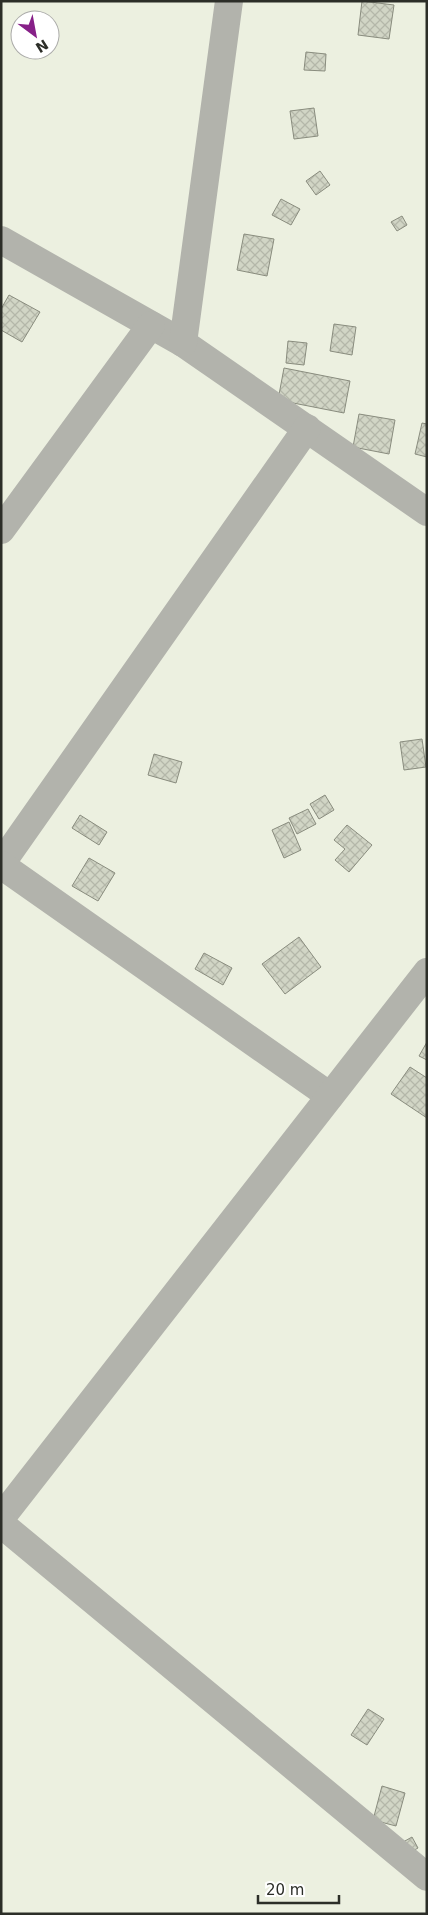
<svg xmlns="http://www.w3.org/2000/svg" width="428" height="1915" font-family="'DejaVu Sans',sans-serif">
<style>
.building{fill:url(#building-cross-hatch);stroke:#898c7e}
.lines{fill:none;stroke-linecap:round;stroke-linejoin:round}
.street{stroke:#b2b3ac;stroke-width:28}
</style>
<defs>
<pattern id="building-cross-hatch" width="8" height="8" patternUnits="userSpaceOnUse" patternTransform="scale(1.25)"><rect width="8" height="8" fill="#d1d5c5"/><path d="M0 0l8 8M0 8l8-8" fill="none" stroke="#b4b7a9"/></pattern>
</defs>
<rect width="100%" height="100%" fill="#ecf0e0"/>
<!-- building -->
<g class="building">
<path d="M362,1L394,5L389,39L358,35Z"/>
<path d="M306,52L326,54L325,71L304,70Z"/>
<path d="M314,108L318,136L294,139L290,111Z"/>
<path d="M320,171L330,185L316,195L306,181Z"/>
<path d="M281,199L300,209L291,225L272,215Z"/>
<path d="M402,216L407,225L397,231L391,222Z"/>
<path d="M244,234L274,239L267,276L237,270Z"/>
<path d="M9,295L40,312L22,342L1,330V309Z"/>
<path d="M334,324L356,327L352,355L330,351Z"/>
<path d="M288,341L307,343L304,365L286,363Z"/>
<path d="M284,368L350,381L344,413L278,400Z"/>
<path d="M359,414L395,420L389,454L353,447Z"/>
<path d="M422,423L427,424V457L415,454Z"/>
<path d="M422,739L426,767L404,770L400,742Z"/>
<path d="M154,754L182,762L176,783L148,775Z"/>
<path d="M325,795L334,810L319,819L310,804Z"/>
<path d="M308,809L316,824L297,834L289,818Z"/>
<path d="M80,815L107,832L99,845L72,828Z"/>
<path d="M289,822L301,850L284,858L272,830Z"/>
<path d="M347,825L372,845L349,872L335,860L345,849L334,840Z"/>
<path d="M89,858L115,873L98,901L72,886Z"/>
<path d="M299,937L321,967L285,994L262,964Z"/>
<path d="M204,953L232,968L223,985L195,969Z"/>
<path d="M427,1042V1060L419,1056Z"/>
<path d="M410,1067L427,1078V1118L391,1094Z"/>
<path d="M368,1709L384,1719L367,1745L351,1735Z"/>
<path d="M382,1786L405,1793L396,1826L373,1820Z"/>
<path d="M412,1837L418,1848L402,1857L396,1846Z"/>
</g>
<g class="lines">
<!-- street -->
<g class="street">
<path d="M1,240L183,343L427,512"/>
<path d="M183,343L229,1"/>
<path d="M1,530L151,325"/>
<path d="M1,864L307,428"/>
<path d="M1,865L330,1096"/>
<path d="M1,1518L427,972"/>
<path d="M1,1524L427,1877"/>
</g>
</g>
<!-- border -->
<rect width="428" height="1915" fill="none" stroke="#2c2e28" stroke-width="5"/>
<!-- north arrow -->
<g transform="translate(35 35) rotate(148)"><circle r="24" fill="#ffffff" stroke="#ababa9"/>
<path d="M0-4L9 19L0 12L-9 19Z" fill="#872088"/>
<text y="-8" font-size="14" font-weight="bold" text-anchor="middle" fill="#2c2e28">N</text>
</g>
<!-- scale -->
<path d="M258 1895v8h81v-8" fill="none" stroke="#2c2e28" stroke-width="2.5"/>
<text x="266" y="1895" font-size="15" fill="#2c2e28" stroke="#ffffff" stroke-width="4" paint-order="stroke">20 m</text>
</svg>
